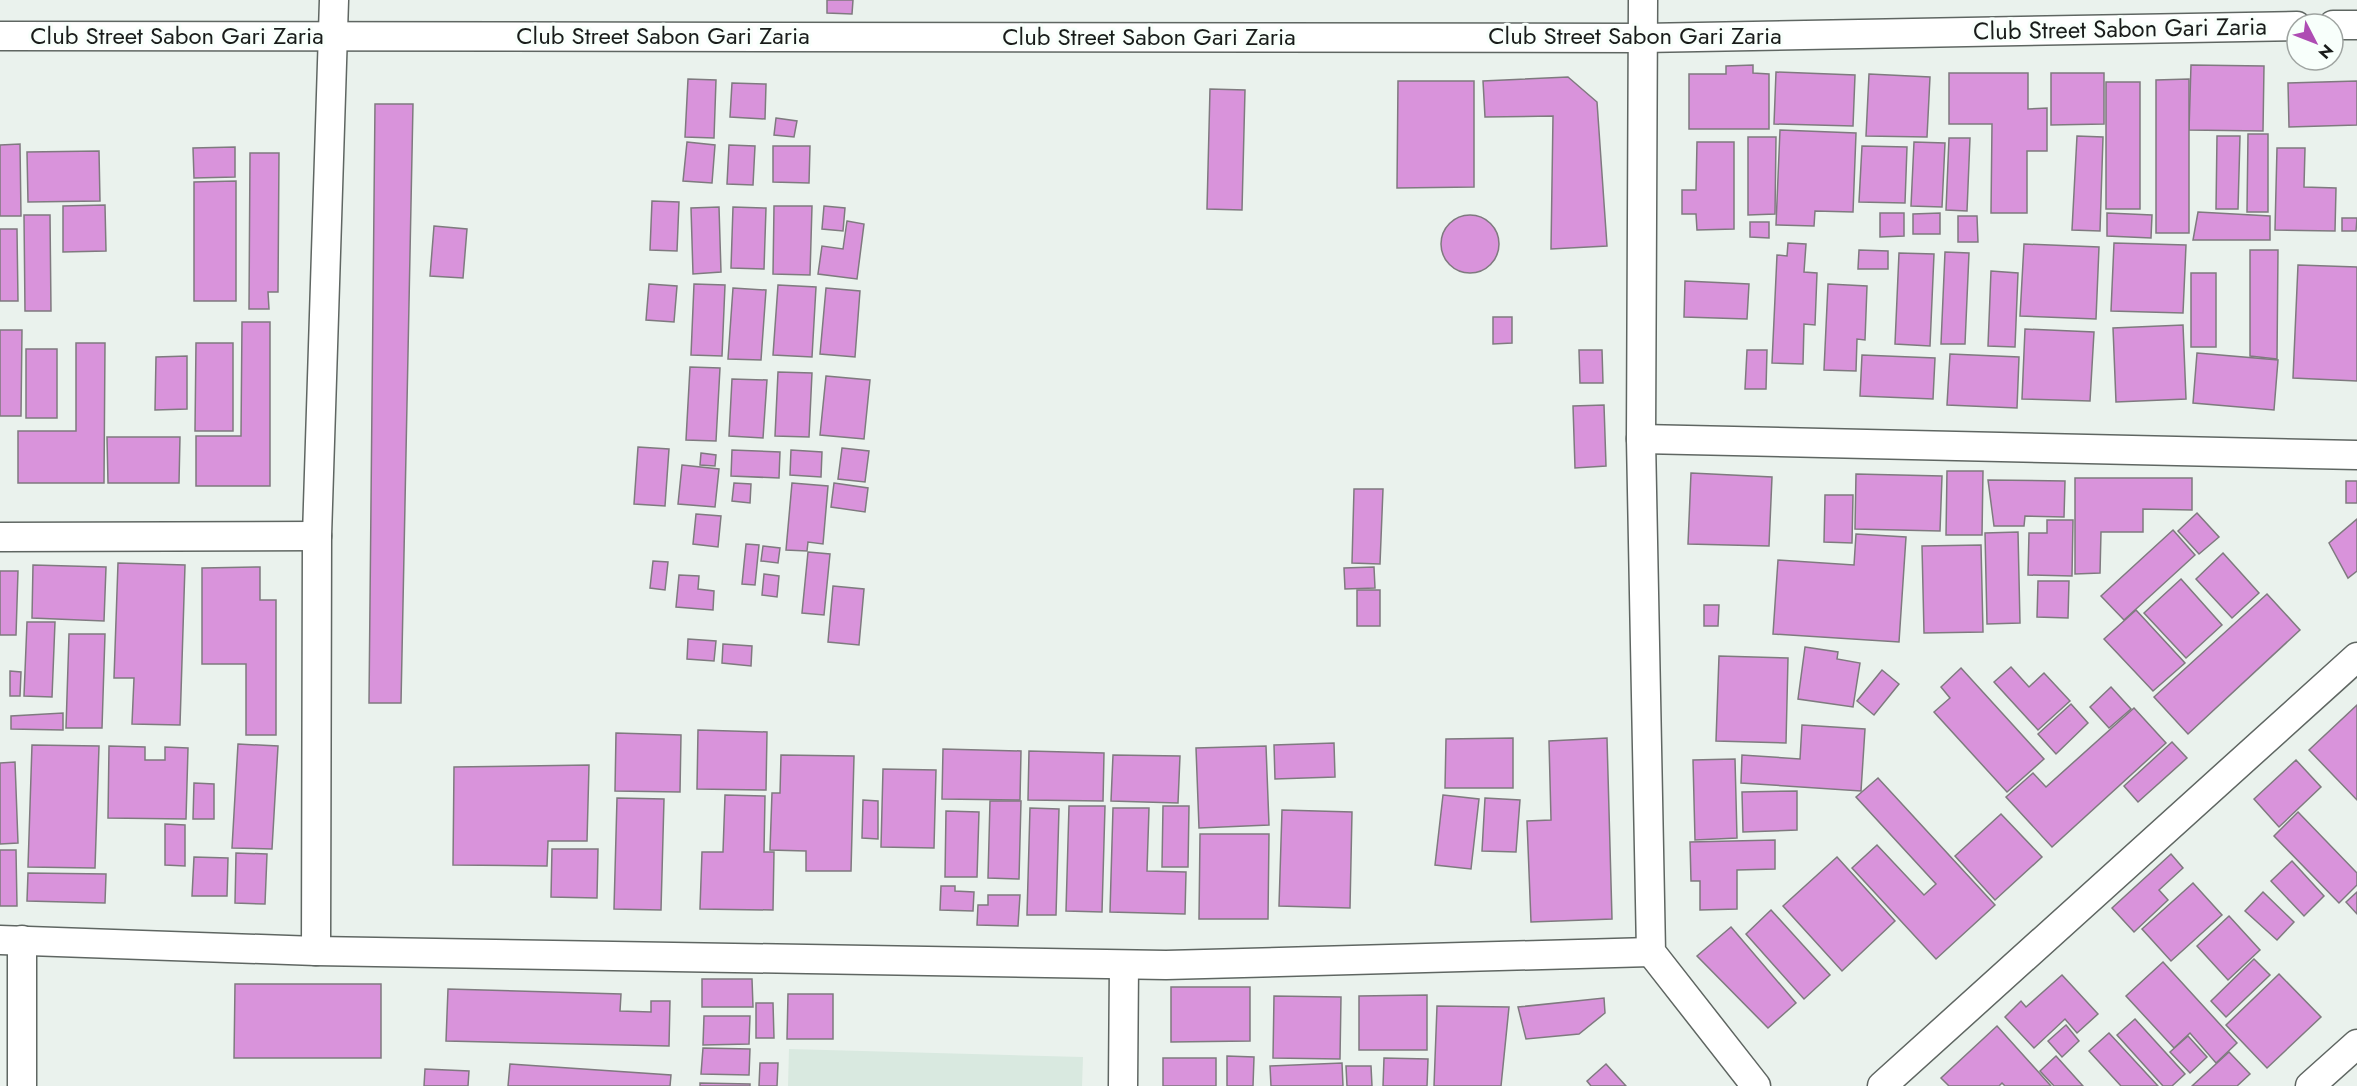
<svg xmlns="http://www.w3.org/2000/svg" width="2357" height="1086" font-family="Jost,sans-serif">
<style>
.built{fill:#d9e9e0}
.building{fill:#d993db;stroke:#7f7a7f;stroke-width:1.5}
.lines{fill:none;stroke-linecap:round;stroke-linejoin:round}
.minor-casing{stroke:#5f6662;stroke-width:31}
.minor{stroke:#fff;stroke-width:28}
.labels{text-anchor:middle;stroke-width:6;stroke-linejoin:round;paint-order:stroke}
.street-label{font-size:24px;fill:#191c1a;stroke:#f8fffb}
</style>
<rect width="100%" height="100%" fill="#eaf2ed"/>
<!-- built -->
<path class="built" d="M789,1049L1083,1057L1082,1086H788Z"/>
<!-- building -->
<g class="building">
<path d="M827,0H853L852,14L827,13Z"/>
<path d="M1753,65V73L1769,74V129H1689V74H1726V66Z"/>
<path d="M2191,65L2264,66L2263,131L2189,130Z"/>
<path d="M1776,72L1855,75L1853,126L1774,124Z"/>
<path d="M1949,73H2028V109L2047,108V151H2027V213H1991L1992,124H1949Z"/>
<path d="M2051,73H2104V124L2051,125Z"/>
<path d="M1869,74L1930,77L1927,137L1866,136Z"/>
<path d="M1568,77L1597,102L1607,246L1551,249L1553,116L1485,117L1483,81Z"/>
<path d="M688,79L716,80L714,138L685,137Z"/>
<path d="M2189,79V233H2156V80Z"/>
<path d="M1398,81H1474V187L1397,188Z"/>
<path d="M2357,81V125L2289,127L2288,83Z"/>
<rect x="2106" y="82" width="34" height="127"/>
<path d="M732,83L766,84L765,119L730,117Z"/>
<path d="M1210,89L1245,90L1242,210L1207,209Z"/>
<path d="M375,104H413L401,703H369Z"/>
<path d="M776,118L797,121L794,137L774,135Z"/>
<path d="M1780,130L1856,133L1853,212L1815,211L1814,226L1776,225Z"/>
<path d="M2248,134H2268V212H2247Z"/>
<path d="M2077,136L2103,137L2100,231L2072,230Z"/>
<path d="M2217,136H2240L2238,209H2216Z"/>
<path d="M1748,137H1776L1775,214L1748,215Z"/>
<path d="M1949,138H1970L1967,211L1946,210Z"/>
<path d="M687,142L715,145L712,183L683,181Z"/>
<path d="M1697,142H1734V229L1697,230L1696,214H1682V190H1696Z"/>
<path d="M1914,142L1945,143L1942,207L1911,206Z"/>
<path d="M20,144L21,216H0V145Z"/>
<path d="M729,145L755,146L753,185L727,184Z"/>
<path d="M773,146H810L809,183L773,182Z"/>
<path d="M1862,146L1907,147L1905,203L1859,202Z"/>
<path d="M235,147V177L194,178L193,148Z"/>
<path d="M2277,148H2305L2304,187L2336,188L2335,231L2275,230Z"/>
<path d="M99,151L100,201L28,202L27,152Z"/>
<path d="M250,153H279L278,292H268L269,309H249Z"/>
<path d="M236,181V301H194V182Z"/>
<path d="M652,201L679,202L677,251L650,250Z"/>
<path d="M105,205L106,251L63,252V206Z"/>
<path d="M774,206H812L810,275L773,274Z"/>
<path d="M824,206L845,208L843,231L822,229Z"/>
<path d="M719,207L721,272L693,274L691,208Z"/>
<path d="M733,207L766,208L764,269L731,268Z"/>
<path d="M2198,212L2270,216V240H2193Z"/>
<path d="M1880,213H1904V236L1880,237Z"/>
<path d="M1940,213V234H1913V214Z"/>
<path d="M2107,213L2152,215L2151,238L2107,236Z"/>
<path d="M24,215H50L51,311H25Z"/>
<circle cx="1470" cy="244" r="29"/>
<path d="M1958,216H1977L1978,242H1958Z"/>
<path d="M2342,218H2357L2356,231H2342Z"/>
<path d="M847,221L864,224L857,279L818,274L822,246L843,249Z"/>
<path d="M1750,222H1769V238L1750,237Z"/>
<path d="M434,226L467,229L463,278L430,276Z"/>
<path d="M0,229H17L18,301H0Z"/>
<path d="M1788,243L1806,244L1804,272L1817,273L1815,325L1804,324L1803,364L1772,363L1777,255L1787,256Z"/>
<path d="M2114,243L2186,245L2183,313L2111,311Z"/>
<path d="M2024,244L2099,247L2096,319L2020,316Z"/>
<path d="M1859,250L1888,251V269H1858Z"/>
<path d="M2250,250H2278L2277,359L2250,356Z"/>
<path d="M1945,252L1969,253L1965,344H1941Z"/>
<path d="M1899,253L1934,254L1930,346L1895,344Z"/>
<path d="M2298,265L2357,267V381L2293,378Z"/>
<path d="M1991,271L2018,273L2015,347L1988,346Z"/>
<rect x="2191" y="273" width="25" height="74"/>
<path d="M1685,281L1749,284L1747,319L1684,317Z"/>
<path d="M649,284L677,286L674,322L646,320Z"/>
<path d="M694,284L725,285L722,356L691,355Z"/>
<path d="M1828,284L1867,286L1865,340L1857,339L1856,371L1824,370Z"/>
<path d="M778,285L816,287L812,357L773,355Z"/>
<path d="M733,288L766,290L761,360L728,359Z"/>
<path d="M826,288L860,291L855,357L820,354Z"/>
<path d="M1493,317H1512V343L1493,344Z"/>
<path d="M242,322H270V486H196V436H241Z"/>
<path d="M2183,325L2186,399L2116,402L2113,328Z"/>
<path d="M2025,329L2094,332L2090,401L2022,399Z"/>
<path d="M0,330H22L21,416H0Z"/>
<path d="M76,343H105L104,483H18V431H76Z"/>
<path d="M196,343H233V431H195Z"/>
<rect x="26" y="349" width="31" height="69"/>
<path d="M1579,350H1602L1603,383H1580Z"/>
<path d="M1747,350H1767L1766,389H1745Z"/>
<path d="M2197,353L2278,360L2274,410L2193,403Z"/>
<path d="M1950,354L2019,357L2017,408L1947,405Z"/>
<path d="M1862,355L1935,358L1933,399L1860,396Z"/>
<path d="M187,356V409L155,410L156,357Z"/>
<path d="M690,367L720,368L716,441L686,440Z"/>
<path d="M778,372L812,373L809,437L775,436Z"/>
<path d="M826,376L870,380L864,439L820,435Z"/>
<path d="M732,379L767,380L763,438L729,436Z"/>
<path d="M1604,405L1606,466L1575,468L1573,406Z"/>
<path d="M107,437H180L179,483H108Z"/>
<path d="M638,447L669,449L665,506L634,504Z"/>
<path d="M842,448L869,451L865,482L838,479Z"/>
<path d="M732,450L780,452L779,478L731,476Z"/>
<path d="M791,450L822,452L821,477L790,475Z"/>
<path d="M701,453L716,455L715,466L700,465Z"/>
<path d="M682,465L719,469L715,507L678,504Z"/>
<path d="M1947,471H1983L1982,535H1946Z"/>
<path d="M1691,473L1772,477L1769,546L1688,544Z"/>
<path d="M1856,474L1942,476L1940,531L1855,529Z"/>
<path d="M2075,478H2192V510L2143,509V532H2101L2100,573L2075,574Z"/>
<path d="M1988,480L2065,481L2064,517L2025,516L2024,526H1994Z"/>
<rect x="2346" y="481" width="11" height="22"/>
<path d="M734,483L751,484L750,503L732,501Z"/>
<path d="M792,483L828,486L823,544L808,542L807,551L786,550Z"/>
<path d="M834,483L868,488L865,512L831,507Z"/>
<path d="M1354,489H1383L1380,564L1352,563Z"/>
<path d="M1825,495H1853L1852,543L1824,542Z"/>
<path d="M2197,513L2219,537L2199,554L2178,531Z"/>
<path d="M696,514L721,516L718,547L693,544Z"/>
<path d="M2357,519V571L2348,578L2329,543Z"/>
<path d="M2047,520H2073L2072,576L2028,575L2029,533H2047Z"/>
<path d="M2173,530L2195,555L2124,620L2101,596Z"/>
<path d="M2018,532L2020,623L1987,624L1985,533Z"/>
<path d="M1856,534L1906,537L1899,642L1773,634L1778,560L1854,565Z"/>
<path d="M746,544L759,545L755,585L742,584Z"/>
<path d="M1981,545L1983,632L1924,633L1922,546Z"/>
<path d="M763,546L780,548L778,563L761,561Z"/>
<path d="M808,552L830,554L824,615L802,613Z"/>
<path d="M2223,553L2259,593L2232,618L2196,579Z"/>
<path d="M653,561L668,562L665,590L650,588Z"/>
<path d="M118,563L185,565L180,725L132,724L134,678H114Z"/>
<path d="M33,565L106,567L104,621L32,618Z"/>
<path d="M260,567V600H276V735H246V664H202V568Z"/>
<path d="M1374,567L1375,588L1345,589L1344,568Z"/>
<path d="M0,571H18L16,635H0Z"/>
<path d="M764,574L779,576L777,597L762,595Z"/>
<path d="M679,575L699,576L698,589L714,591L713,610L676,607Z"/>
<path d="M2181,579L2222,625L2186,658L2144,613Z"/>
<path d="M2038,581H2069L2068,618L2037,617Z"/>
<path d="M833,586L864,589L859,645L828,642Z"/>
<rect x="1357" y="590" width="23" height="36"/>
<path d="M2267,594L2300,630L2188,734L2154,697Z"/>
<path d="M1704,605H1719L1718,626H1704Z"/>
<path d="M2136,610L2185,663L2153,691L2104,639Z"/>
<path d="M27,622H55L52,697L24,696Z"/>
<path d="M69,634H105L102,728H66Z"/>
<path d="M688,639L716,641L714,661L687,659Z"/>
<path d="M723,644L752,646L751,666L722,663Z"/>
<path d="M1805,647L1838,652L1837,659L1860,663L1853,707L1798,699Z"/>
<path d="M1719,656L1788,658L1786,743L1716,741Z"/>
<path d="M2011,667L2029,687L2044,673L2070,701L2038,730L1994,682Z"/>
<path d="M1961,668L2044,759L2007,792L1934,712L1950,698L1941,687Z"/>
<path d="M1882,670L1899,684L1874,715L1857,701Z"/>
<path d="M10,671L21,672L20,696H10Z"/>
<path d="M2111,687L2131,709L2109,728L2090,707Z"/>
<path d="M2071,704L2088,723L2056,754L2038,734Z"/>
<path d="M2357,705V800L2309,750Z"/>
<path d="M2134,708L2166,743L2052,847L2006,797L2033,773L2046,787Z"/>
<path d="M63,713V730L11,729V716Z"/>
<path d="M1802,725L1865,729L1861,791L1741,783L1742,755L1800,759Z"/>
<path d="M698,730L767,732L766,790L697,789Z"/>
<path d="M616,733L681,735L680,792L615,791Z"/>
<path d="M1513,738V788H1445L1446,739Z"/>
<path d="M1607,738L1612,919L1531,922L1527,821L1551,820L1549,741Z"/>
<path d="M2172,742L2187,758L2138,802L2124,786Z"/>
<path d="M1334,743L1335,777L1275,779L1274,745Z"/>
<path d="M238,744L278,746L272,849L232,848Z"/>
<path d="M32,745L99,746L95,868L28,867Z"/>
<path d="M109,746L145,747V760H165V747L188,748L186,819L108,818Z"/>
<path d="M1266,746L1269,825L1199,828L1196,748Z"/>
<path d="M943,749L1021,751L1020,800L942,799Z"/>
<path d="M1029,751L1104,753L1103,801L1028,800Z"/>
<path d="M781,755L854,756L851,871H806V851L770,850L772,793H780Z"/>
<path d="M1113,755L1180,756L1178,803L1111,801Z"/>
<path d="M1735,759L1737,838L1695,840L1693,760Z"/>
<path d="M2296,760L2321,787L2279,827L2254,799Z"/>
<path d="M15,762L18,843L0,844V763Z"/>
<path d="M589,765L587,841H548L547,866L453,865L454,767Z"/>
<path d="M883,769L936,770L934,848L881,847Z"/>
<path d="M1878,778L1995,905L1936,959L1852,868L1877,845L1924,895L1936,884L1856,797Z"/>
<path d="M194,783L214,784V819H193Z"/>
<path d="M1797,791V830L1743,832L1742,792Z"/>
<path d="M725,795L765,796L764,852H774L773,910L700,909L702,852H723Z"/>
<path d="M1443,795L1479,799L1471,869L1435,865Z"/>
<path d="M617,798L664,799L661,910L614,909Z"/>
<path d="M1485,798L1520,800L1516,852L1482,851Z"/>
<path d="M863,800L878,801V839L862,838Z"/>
<path d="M990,801H1021L1019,879L988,878Z"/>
<path d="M1069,806H1105L1102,912L1066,911Z"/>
<path d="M1163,806H1189L1188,867H1162Z"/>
<path d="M1030,808L1059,809L1056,915H1027Z"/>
<path d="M1113,808H1149L1147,871L1186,872L1185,914L1110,912Z"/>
<path d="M1282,810L1352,812L1350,908L1279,906Z"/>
<path d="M946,811L979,812L977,877H945Z"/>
<path d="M2298,812L2357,873V885L2339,903L2274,836Z"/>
<path d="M2001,814L2042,857L1995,900L1955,856Z"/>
<path d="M165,824L185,825V866L165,865Z"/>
<path d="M1200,834H1269L1268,919H1199Z"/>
<path d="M1775,840V869L1737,870V909L1700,910V881H1691L1690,842Z"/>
<path d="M552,849H598L597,898L551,897Z"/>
<path d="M0,850H16L17,906H0Z"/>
<path d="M236,853L267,854L265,904L235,903Z"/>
<path d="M2171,854L2183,868L2159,890L2168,900L2134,932L2112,908Z"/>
<path d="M194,857L228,858L227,896H192Z"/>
<path d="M1837,857L1895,921L1842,971L1783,906Z"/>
<path d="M2292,861L2324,896L2304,916L2271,881Z"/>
<path d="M28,873L106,874L105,903L27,901Z"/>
<path d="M2193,883L2222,915L2171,961L2142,929Z"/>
<path d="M941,886H955V891L974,892L973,911L940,910Z"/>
<path d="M2263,892L2294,922L2277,940L2245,911Z"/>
<path d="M2357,892V914L2346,902Z"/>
<path d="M988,895H1020L1018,926L977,925L978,905H988Z"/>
<path d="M1771,910L1830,975L1804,999L1746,934Z"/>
<path d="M2229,916L2260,950L2228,980L2197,946Z"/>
<path d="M1731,927L1796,1003L1768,1028L1697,956Z"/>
<path d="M2254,959L2270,975L2226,1017L2211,1001Z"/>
<path d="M2163,962L2237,1043L2216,1063L2190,1033L2174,1048L2126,996Z"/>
<path d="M2279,974L2321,1017L2267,1068L2226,1025Z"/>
<path d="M2062,975L2098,1014L2077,1033L2065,1019L2034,1048L2005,1017L2021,1001L2026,1007Z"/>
<path d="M702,979H752L753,1007H702Z"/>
<path d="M235,984H381V1058H234Z"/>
<path d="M1171,987H1250V1041L1171,1042Z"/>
<path d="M448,989L621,994L620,1011L651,1012V1001H670L669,1046L446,1041Z"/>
<path d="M788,994H833V1039H787Z"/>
<path d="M1427,995V1050H1359V996Z"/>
<path d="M1274,996L1341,997L1340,1059L1273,1058Z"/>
<path d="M1604,998L1605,1013L1579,1034L1526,1039L1518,1007Z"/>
<path d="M756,1003H773L774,1038H756Z"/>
<path d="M1437,1006L1509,1007L1501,1086H1434Z"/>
<path d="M704,1016H750L749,1044L703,1045Z"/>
<path d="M2135,1019L2185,1074L2172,1086H2163L2117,1035Z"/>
<path d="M2066,1025L2079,1041L2062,1057L2048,1041Z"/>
<path d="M1997,1026L2051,1086H2005L2002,1083L1999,1086H1949L1941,1078Z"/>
<path d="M2109,1033L2158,1086H2121L2089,1051Z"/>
<path d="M2188,1036L2207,1057L2190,1073L2170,1052Z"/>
<path d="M703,1048L750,1049L749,1075L701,1074Z"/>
<path d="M2229,1052L2250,1074L2237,1086H2192Z"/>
<path d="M1227,1056L1254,1057L1253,1086H1227Z"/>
<path d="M2056,1056L2083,1086H2054L2040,1071Z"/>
<rect x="1163" y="1058" width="53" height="28"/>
<path d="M1384,1058L1428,1059L1427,1086H1383Z"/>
<path d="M760,1063H778L777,1086H759Z"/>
<path d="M1342,1063L1343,1086H1271L1270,1066Z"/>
<path d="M510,1064L671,1075L670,1086H508Z"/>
<path d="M1606,1064L1626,1086H1591L1587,1081Z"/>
<path d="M1346,1066H1371L1372,1086H1347Z"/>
<path d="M425,1069L469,1071L468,1086H424Z"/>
<path d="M700,1083L750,1084V1086H700Z"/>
</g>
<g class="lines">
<!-- minor casing -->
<g class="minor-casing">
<g id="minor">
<path d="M1643,0L1641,439L1651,952L1756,1086"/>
<path d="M2333,25H2357"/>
<path d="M0,36L1643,38L2297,26"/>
<path d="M1641,439L2357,455"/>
<path d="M0,537L317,536"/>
<path d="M0,940L316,951L1166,965L1651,952"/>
<path d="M316,951L317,536L334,0"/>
<path d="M22,1086V940"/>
<path d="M1123,1086L1124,965"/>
<path d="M1882,1086L2357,657"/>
<path d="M2310,1086L2357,1044"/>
</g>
</g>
<!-- minor -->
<use href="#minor" class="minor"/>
</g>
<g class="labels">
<!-- street labels -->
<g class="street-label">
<text transform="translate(2120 29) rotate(-1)" y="8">Club Street Sabon Gari Zaria</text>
<text x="177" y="44">Club Street Sabon Gari Zaria</text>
<text x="663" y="44">Club Street Sabon Gari Zaria</text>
<text x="1635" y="44">Club Street Sabon Gari Zaria</text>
<text x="1149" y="45">Club Street Sabon Gari Zaria</text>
</g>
</g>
<!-- north arrow -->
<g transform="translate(2315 42) rotate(132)"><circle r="28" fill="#f8fffb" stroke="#9fa4a1" stroke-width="1.5"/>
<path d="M0-4.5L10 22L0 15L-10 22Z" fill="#ae4cb3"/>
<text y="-9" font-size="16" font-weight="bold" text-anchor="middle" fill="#191c1a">N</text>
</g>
</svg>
